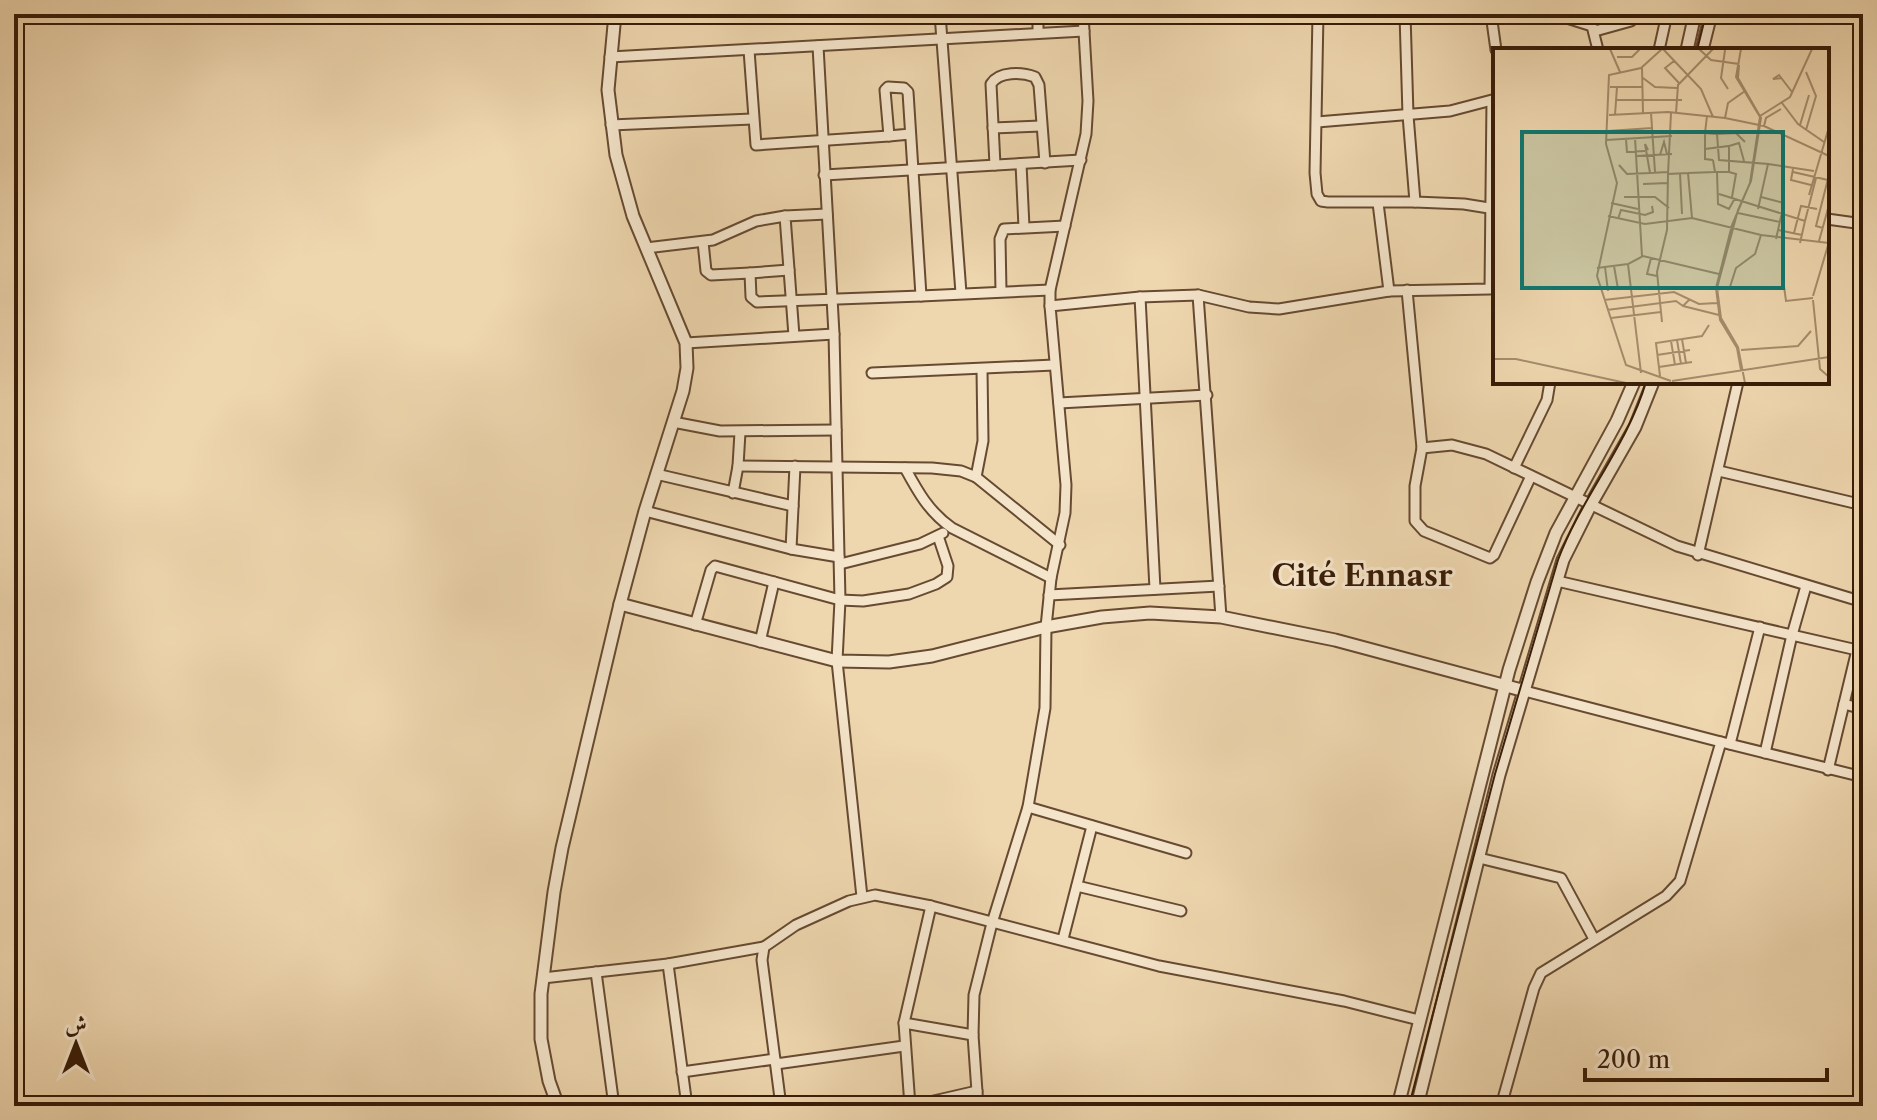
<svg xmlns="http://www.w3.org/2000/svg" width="1877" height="1120" font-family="'Libre Caslon Text',Amiri,serif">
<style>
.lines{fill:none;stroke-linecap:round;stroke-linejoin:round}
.minor-casing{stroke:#664a31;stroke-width:13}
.tertiary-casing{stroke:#664a31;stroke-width:15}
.minor{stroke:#f4e4ca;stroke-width:9}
.tertiary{stroke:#f4e4ca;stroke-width:11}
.tram{stroke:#381c07;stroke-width:2}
.labels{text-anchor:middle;stroke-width:6;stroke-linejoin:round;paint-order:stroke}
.district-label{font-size:30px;font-weight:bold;fill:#381c07;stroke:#f4e4ca}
.inset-road{fill:none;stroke:#a58c6b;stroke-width:2}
.view{fill:#0f766e;fill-opacity:0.15;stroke:#0f766e;stroke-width:4}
.inset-edge{fill:none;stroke:#381c07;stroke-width:4}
</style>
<rect width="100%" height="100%" fill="#eed6ae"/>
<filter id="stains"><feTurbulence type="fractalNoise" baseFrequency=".0025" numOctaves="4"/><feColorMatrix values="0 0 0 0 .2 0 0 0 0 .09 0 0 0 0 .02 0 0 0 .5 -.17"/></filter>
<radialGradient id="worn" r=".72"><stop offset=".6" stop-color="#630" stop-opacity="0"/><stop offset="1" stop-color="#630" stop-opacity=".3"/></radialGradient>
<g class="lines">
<!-- minor casing -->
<g class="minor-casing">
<g id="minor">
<path d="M940,14L961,293"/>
<path d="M1038,14V33"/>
<path d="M1318,14L1315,173L1317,194L1321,201L1328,202H1415"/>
<path d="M1405,14L1408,115L1415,202L1464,204L1495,209"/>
<path d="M1420,14H1448"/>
<path d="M1491,14L1496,50"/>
<path d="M1554,14L1592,26L1598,50"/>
<path d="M1595,31L1631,21L1636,14"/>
<path d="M818,46L834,334L840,600L837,661L862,897"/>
<path d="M749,50L756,145L889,136"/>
<path d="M1659,50L1667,14"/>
<path d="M610,57L1084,31"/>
<path d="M1317,122L1450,111L1492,100L1490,289L1389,291L1378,203"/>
<path d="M611,125L752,119"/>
<path d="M993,128L1041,126"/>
<path d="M910,134L889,136L885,90L888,87L904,88L908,92L921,296L1050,290"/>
<path d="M1021,164L1024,227"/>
<path d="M995,165L991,84C999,71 1022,72 1035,77L1039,85L1045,163"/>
<path d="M824,175L1081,160"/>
<path d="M1827,219L1863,224"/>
<path d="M703,242L706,271L711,275L750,273L751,297L757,302L921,296"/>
<path d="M646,248L713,240L756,221L785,216"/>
<path d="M750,273L789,270"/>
<path d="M1407,290L1422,448L1415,486V521L1424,531L1490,558L1494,555L1531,476"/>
<path d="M1001,291L1000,239L1004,229L1065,226"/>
<path d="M1198,295L1249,307L1279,309L1389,291"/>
<path d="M1140,297L1155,589"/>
<path d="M1050,306V290L1086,134L1088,101L1083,14"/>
<path d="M794,336L785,216L827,214"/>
<path d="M686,343L834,334"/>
<path d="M872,373L1054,365"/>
<path d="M1059,403L1207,395"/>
<path d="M673,422L720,431L836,430"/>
<path d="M1422,448L1452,445L1486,454L1677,546L1863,602"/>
<path d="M738,466L932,468L961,471L976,477L1060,545"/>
<path d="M905,468C918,492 929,512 952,528L1051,578"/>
<path d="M1514,468L1547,400L1550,382"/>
<path d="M1719,471L1863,505"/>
<path d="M656,474L793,506"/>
<path d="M976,477L983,441L982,369"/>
<path d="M733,493L738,466L740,432"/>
<path d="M645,511L791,549L839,557"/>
<path d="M791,549L795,466"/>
<path d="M1698,555L1738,382"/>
<path d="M840,564L920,544L943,533"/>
<path d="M1557,581L1857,650"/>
<path d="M1049,595L1219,586"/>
<path d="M695,625L711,570L715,566L840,600L863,601L909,594L936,584L947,577L948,566L938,536"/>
<path d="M760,642L774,582"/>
<path d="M1844,704L1863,709"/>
<path d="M1721,742L1863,777"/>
<path d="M1730,744L1760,627"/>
<path d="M1765,753L1792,635L1806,586"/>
<path d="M1828,770L1863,625"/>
<path d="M1028,807L1186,853"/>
<path d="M1479,858L1561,878L1594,939"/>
<path d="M1077,886L1181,911"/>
<path d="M931,906L904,1023L973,1035"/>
<path d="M1063,939L1092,826"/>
<path d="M668,964L687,1106"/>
<path d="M596,972L614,1106"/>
<path d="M543,978L668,964L764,947"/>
<path d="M904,1023L910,1106"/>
<path d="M776,1064L904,1046"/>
<path d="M682,1072L775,1059"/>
<path d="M781,1106L762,960L764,947L796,925L849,901L875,895L931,906L1159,966L1344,1001L1419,1020"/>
<path d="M912,1106L977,1091"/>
<path d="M978,1106L973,1035L974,995L992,923L1028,807L1045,708L1046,627L1051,578L1065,513L1066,485L1050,306L1140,297L1198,295L1221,617"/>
<path d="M1501,1106L1534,988L1541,973L1666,896L1680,881L1721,742L1525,691"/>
</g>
</g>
<!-- tertiary casing -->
<g class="tertiary-casing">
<g id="tertiary">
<path d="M1687,50L1695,14"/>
<path d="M1702,50L1711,14"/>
<path d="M620,604L837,661L889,662L932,656L1046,627L1102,617L1150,613L1221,617L1335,640L1525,691"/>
<path d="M558,1106L549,1081L541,1039V994L554,892L562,848L620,604L645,511L683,391L687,368L686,343L633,216L616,155L608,90L615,14"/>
<path d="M1398,1106L1509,670L1537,582L1556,533L1617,421L1634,382"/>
<path d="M1417,1106L1499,775L1563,560L1591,504L1635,427L1653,382"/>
</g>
</g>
<!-- minor -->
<use href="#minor" class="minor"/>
<!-- tertiary -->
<use href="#tertiary" class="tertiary"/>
<!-- tram -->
<g class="tram">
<path d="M1697,50L1706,14"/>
<path d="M1409,1106L1495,774L1558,560C1581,498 1627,446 1646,382"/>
</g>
</g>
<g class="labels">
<!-- district labels -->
<g class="district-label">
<text x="1362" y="586">Cité Ennasr</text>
</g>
</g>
<!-- overview -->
<g transform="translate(1493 48)">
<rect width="336" height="336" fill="#eed6ae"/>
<path class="inset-road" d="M117,1L127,24M169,1L148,20L116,27L113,96L124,135L104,228L133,317L178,333M170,1L208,41L220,69M206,1L218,12L246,16M232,2L228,30L235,41M124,9H139L147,1M181,13L172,20L186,35M246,17L245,30L268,70L258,133L245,162L224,240L228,270L245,299L252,335M149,19L150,66M150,30L162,39L184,40M289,30L280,31L286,27L299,44M117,39H150M124,52H189M289,55L305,76L331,94M158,65L162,124M183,65L185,37L220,1M116,67L175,64L232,70L271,78L336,108M122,67L124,39M214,68L212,85L224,86L226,112L275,116L265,161M267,68L297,49L319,1M232,70L235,55L252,43M307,77L316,47M271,78L273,70L288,61M313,82L323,48L313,24M115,83L159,80M212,85V111L220,112M224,86L243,85L252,94M142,90L149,208M133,91L134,104L152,103M113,92L179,88M236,98L246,95L251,113M212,101L236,98V124H222L220,112M155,102L152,96L157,125L175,124M167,107L171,94L174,106M143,108L179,106M275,116L321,123M126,117L134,126L157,125M300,121L298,132L318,137M224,124L225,156L236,161L242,150M236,124L243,126L239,149M300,124L335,132M187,125L189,166M195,125L222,124M175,126L178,65M150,136L175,135M226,146L312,173L307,195M316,147L336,79M131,149H162L176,160M268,149L291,155L283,191M118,155L145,161M245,165L287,174M115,168L152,176L199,170L268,187L262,206L243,220L237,239L223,242M125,171L128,162L152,167L160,164L159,158M312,173L323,130M330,180L323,178L335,131M285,182L309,187M301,185L308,158L324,161M268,187L336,195M326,193L336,157M158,210L154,226L164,228M121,218L125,241L138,239M112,219L115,243M104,220L135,216M290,231L293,253L320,250M320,248L336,194M111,252L181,244L206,256L224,255M320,252L327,321L336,329M190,258L226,267M114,262L183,253L190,258L197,251M118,270L168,264M169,274L164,224L174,182L175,126L195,125L199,170M189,291L193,315M184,292L188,316M178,293L182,317M248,302L305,298L318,283M164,307L197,302M0,311H23L133,335M166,319L199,314M248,322L244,300L227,272L223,240L239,177L257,135L267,69L243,29L248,1M148,325L135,216L150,208L226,226M167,328L163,295L209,288L216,277M179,333L336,309"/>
<path class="view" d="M29,84H290V240H29Z"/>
<rect width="336" height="336" class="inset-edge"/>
</g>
<!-- margin -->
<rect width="1877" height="1120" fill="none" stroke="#eed6ae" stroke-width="48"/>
<rect x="16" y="16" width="1845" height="1088" fill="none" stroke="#381c07" stroke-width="4"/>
<rect x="24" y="24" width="1829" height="1072" fill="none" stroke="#381c07" stroke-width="2"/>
<!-- north arrow -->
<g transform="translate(76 1044)" stroke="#f4e4ca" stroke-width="6" paint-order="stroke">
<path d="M0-6L14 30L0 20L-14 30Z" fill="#381c07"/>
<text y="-12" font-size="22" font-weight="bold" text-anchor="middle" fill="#381c07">ش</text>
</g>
<!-- scale -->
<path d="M1585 1068v12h242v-12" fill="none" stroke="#381c07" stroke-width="4"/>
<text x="1597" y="1068" font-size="24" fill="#381c07" stroke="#f4e4ca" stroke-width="6" paint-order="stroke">200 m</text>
<rect width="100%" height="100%" filter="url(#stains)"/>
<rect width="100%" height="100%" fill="url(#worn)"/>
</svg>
